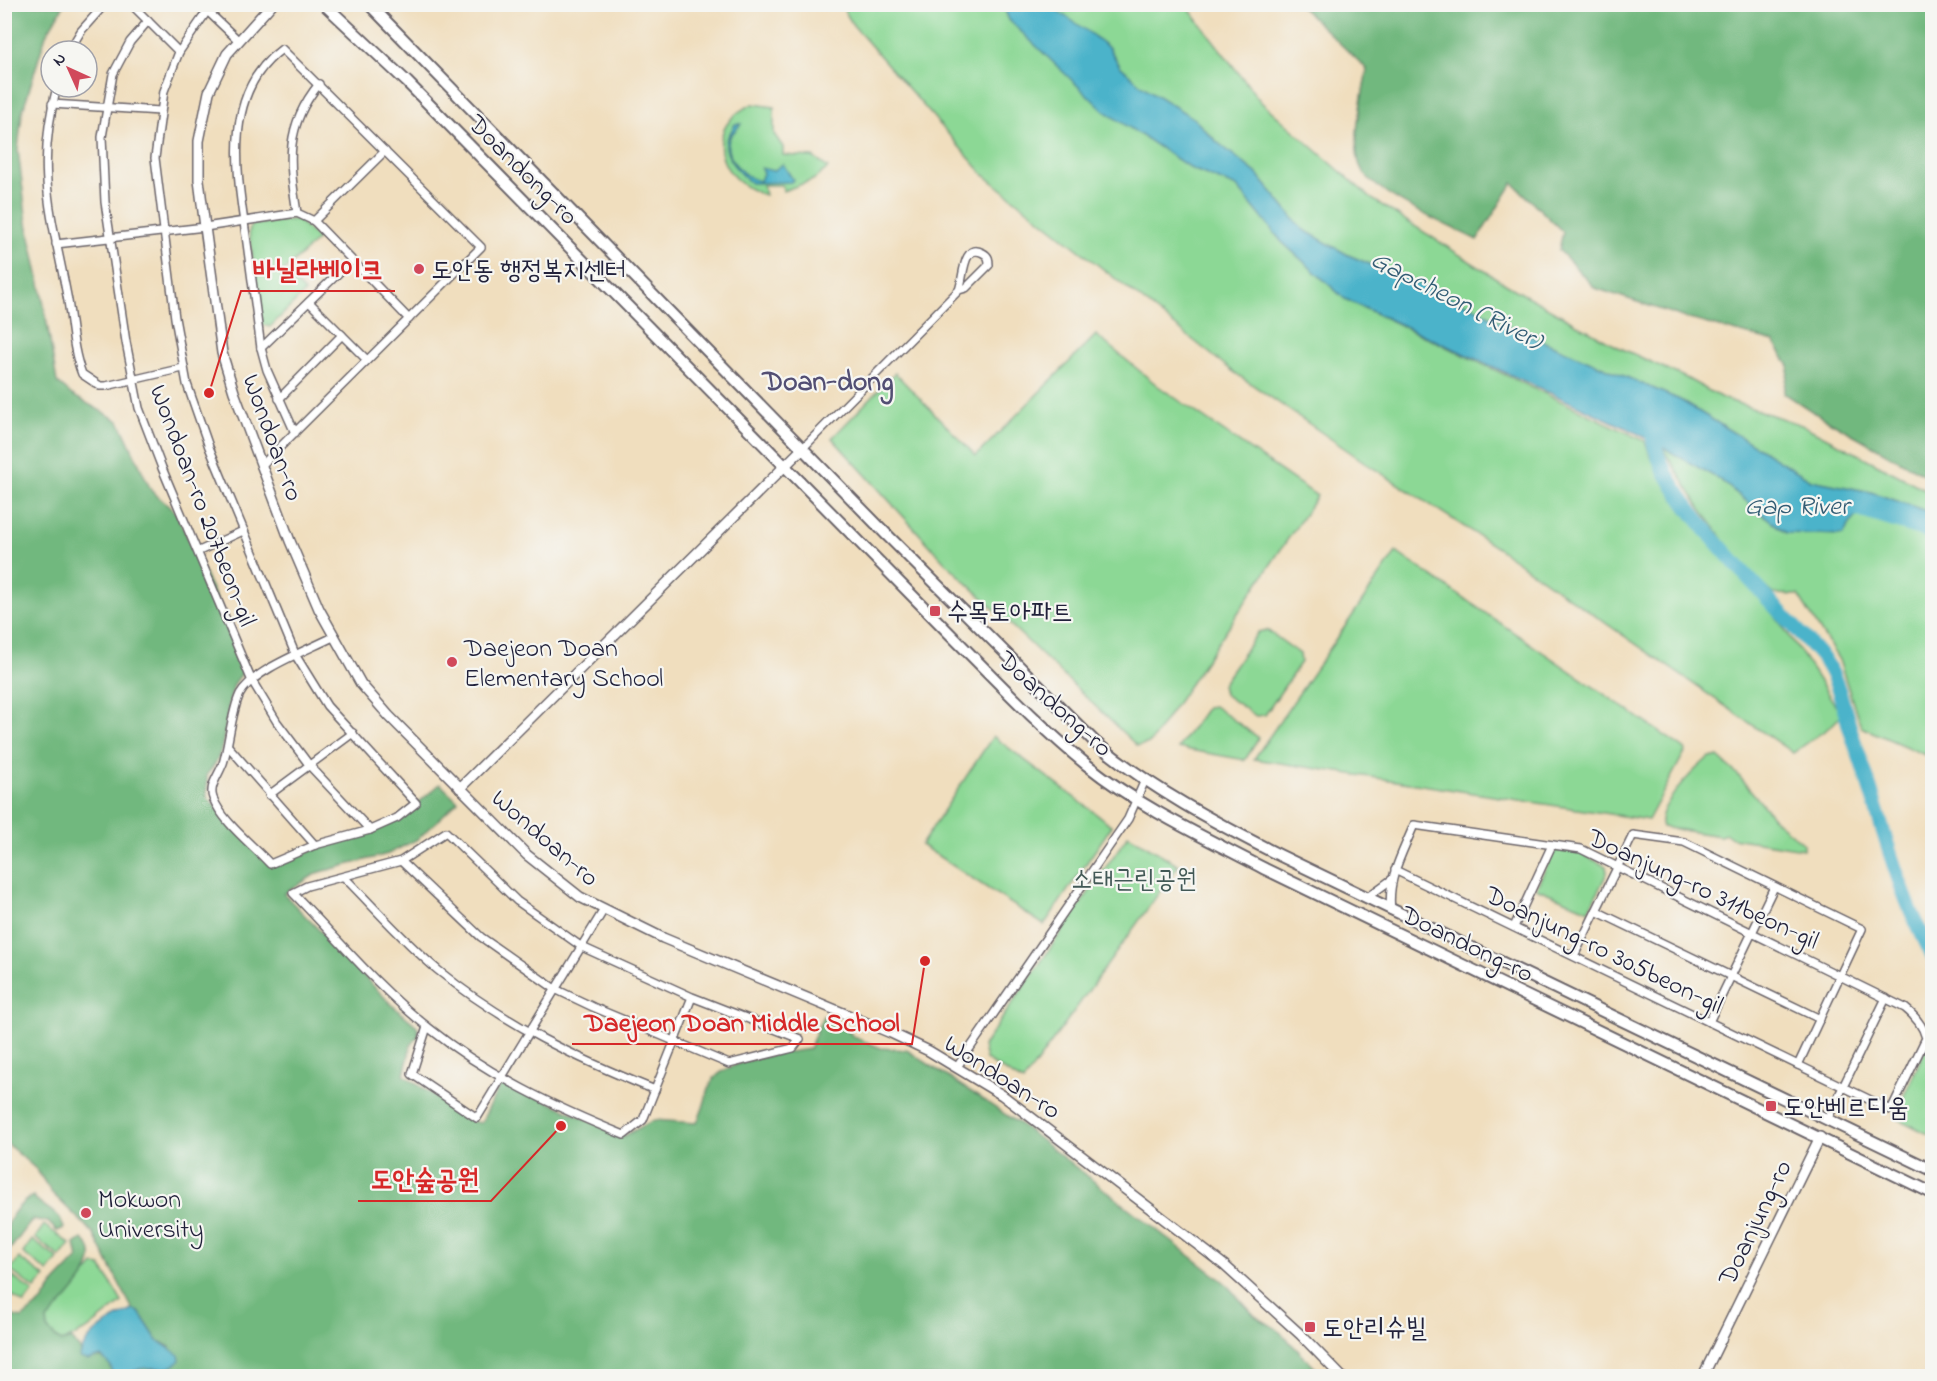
<svg xmlns="http://www.w3.org/2000/svg" width="1937" height="1381" font-family="'Indie Flower','Poor Story',sans-serif">
<style>
.green{fill:#8cd895;stroke:#577d68;stroke-width:1.5}
.forest{fill:#71b87e;stroke:#4a6d5c;stroke-width:1.5}
.water{fill:#4bb3ca;stroke:#366a82;stroke-width:1.5}
.lines{fill:none;stroke-linecap:round;stroke-linejoin:round}
.river{stroke:#4bb3ca;stroke-width:15}
.minor-casing{stroke:#6a6469;stroke-width:10}
.tertiary-casing{stroke:#6a6469;stroke-width:12}
.secondary-casing{stroke:#6a6469;stroke-width:14}
.minor{stroke:#fff;stroke-width:7}
.tertiary{stroke:#fff;stroke-width:9}
.secondary{stroke:#fff;stroke-width:10}
.poi-dot{fill:#d1495b;stroke:#f6f6f2;stroke-width:2}
.labels{text-anchor:middle;stroke-width:4.5;stroke-linejoin:round;paint-order:stroke}
.street-label{font-size:26px;fill:#22223b;stroke:#f6f6f2}
.poi-label{font-size:26px;fill:#22223b;stroke:#f6f6f2;text-anchor:start}
.park-label{font-size:26px;fill:#425956;stroke:#f6f6f2}
.water-label{font-size:27px;font-style:italic;fill:#325c74;stroke:#f6f6f2}
.quarter-label{font-size:28px;font-weight:bold;fill:#524e73;stroke:#f6f6f2}
.leader{fill:none;stroke:#d62828;stroke-width:2}
.callout-dot{fill:#d62828;stroke:#f6f6f2;stroke-width:2}
.callout-label{font-size:27px;text-anchor:middle;font-weight:bold;fill:#d62828;stroke:#f6f6f2;stroke-width:4.5;stroke-linejoin:round;paint-order:stroke}
</style>
<rect width="100%" height="100%" fill="#f6f6f2"/>
<filter id="ink" filterUnits="userSpaceOnUse"><feTurbulence type="fractalNoise" baseFrequency=".0167" numOctaves="2"/><feDisplacementMap in="SourceGraphic" scale="12" xChannelSelector="R" yChannelSelector="G"/><feConvolveMatrix kernelMatrix="1 2 1 2 8 2 1 2 1" color-interpolation-filters="sRGB"/></filter>
<filter id="wash" filterUnits="userSpaceOnUse"><feTurbulence type="fractalNoise" baseFrequency=".008" numOctaves="4" result="noise"/><feDisplacementMap in="SourceGraphic" scale="24" xChannelSelector="R" yChannelSelector="G"/><feGaussianBlur stdDeviation="1.35" result="paint"/><feColorMatrix in="noise" values="0 0 0 0 0 0 0 0 0 0 0 0 0 0 0 0 0 1.4 0 .05"/><feComposite in="paint" operator="in"/></filter>
<g filter="url(#wash)">
<rect width="100%" height="100%" fill="#f0debe"/>
<!-- green -->
<g class="green">
<path d="M841,5H1003L1009,20L1192,169L1237,187L1282,242L1345,299L1645,441C1669,515 1734,563 1780,623C1802,652 1821,684 1842,715L1831,726L1793,753L1496,547L1373,468L1231,370L984,175L853,25Z"/>
<path d="M1049,5H1186L1261,102L1372,199L1507,285L1616,346L1686,378L1722,398L1804,426L1932,493V513L1871,492L1811,480L1680,400L1507,326L1475,308L1348,255L1302,229L1256,173L1217,142L1193,118L1142,86L1120,66L1109,48Z"/>
<path d="M753,104L774,107V134L783,147V155L813,157L828,168L813,180L783,191L782,185H763L765,195C715,181 702,125 753,104Z"/>
<path d="M297,219L318,239L284,271L305,292L270,327L262,325L249,232L251,225Z"/>
<path d="M1096,335L1158,386L1317,496L1150,743L1137,746L944,561L832,438L895,373L976,456Z"/>
<path d="M1661,446L1719,479L1786,533L1863,503L1932,536V758L1861,727L1839,660L1798,595L1774,594L1744,568L1701,509Z"/>
<path d="M1396,552L1686,750L1648,820L1254,759Z"/>
<path d="M1267,630L1300,654L1301,662L1265,715L1256,716L1224,694L1222,685L1258,632Z"/>
<path d="M1214,706L1259,738L1245,760L1178,748L1207,707Z"/>
<path d="M993,736L1112,826L1044,925L921,845Z"/>
<path d="M1709,757H1718L1738,775L1776,821L1804,844L1803,849L1732,838L1726,834L1720,836L1662,827C1654,808 1695,769 1709,757Z"/>
<path d="M1128,835L1179,865L1023,1082L986,1060L983,1046Z"/>
<path d="M1558,850L1580,853L1606,866L1607,873L1589,910L1536,888L1553,853Z"/>
<path d="M1932,1035V1136L1894,1117Z"/>
<path d="M44,1225L70,1244L60,1257L35,1238Z"/>
<path d="M32,1240L58,1259L48,1272L23,1253Z"/>
<path d="M19,1258L45,1277L35,1289L10,1270Z"/>
<path d="M94,1265L101,1266L122,1302L88,1329L62,1342L48,1330L47,1320Z"/>
<path d="M8,1273L33,1292L24,1304L5,1290V1277Z"/>
</g>
<!-- forest -->
<g class="forest">
<path d="M5,5H64L46,35L22,113L18,150L27,223L41,288L57,382L72,395L119,421L151,490L176,513L220,606L244,668C242,677 235,679 233,688C223,716 229,753 207,774V797L271,865L398,820L440,784L458,801L418,839L388,854L317,873L284,894L392,1005L417,1026L419,1035L411,1045L404,1075L471,1121L481,1123L501,1083H507L624,1136L654,1120L696,1123C705,1110 705,1093 713,1080C728,1059 785,1053 809,1049L823,1016L841,1024L854,1037L881,1048L907,1050L1020,1124L1224,1282L1255,1316L1277,1329L1323,1376H126L143,1368L165,1370L170,1347L157,1340L139,1312L133,1310L93,1233L51,1192L37,1170L5,1142Z"/>
<path d="M1299,5H1932V479L1813,412L1784,393L1789,366L1774,342L1686,318L1595,288L1559,250L1563,232L1513,183L1477,240C1450,226 1376,195 1362,170C1349,148 1363,95 1367,69Z"/>
<path d="M33,1196C42,1208 61,1212 64,1228L57,1231L48,1222L33,1219L5,1256C4,1230 8,1210 33,1196Z"/>
<path d="M82,1239C112,1260 61,1304 47,1320L48,1330L61,1342L72,1339L81,1351L80,1358C98,1358 110,1352 113,1376H5L4,1314L22,1318L42,1302L55,1282L78,1258L75,1244Z"/>
</g>
<!-- water -->
<g class="water">
<path d="M1003,5H1049L1087,31L1109,48L1120,66L1142,86L1193,118L1217,142L1256,173L1302,229L1348,255L1475,308L1507,326L1680,400L1811,480L1871,492L1932,513V536L1863,504L1843,535L1786,533L1719,479L1635,432L1345,299L1282,242L1237,187L1192,169L1104,111L1009,20Z"/>
<path d="M735,124H741C737,129 731,134 729,139C723,157 744,178 760,181L763,173L761,168L773,171L783,164L793,180L791,182L751,183C739,174 725,158 726,142C727,136 733,130 735,124Z"/>
<path d="M133,1310L139,1312L157,1340L179,1355L180,1360C168,1374 156,1365 140,1369C129,1372 125,1377 113,1376L111,1366L101,1356L87,1360L80,1358C82,1335 114,1318 133,1310Z"/>
</g>
<g class="lines">
<!-- river -->
<g class="river">
<path d="M1653,424C1642,484 1786,612 1824,660C1840,682 1845,716 1854,741C1874,794 1886,849 1907,901C1914,920 1924,937 1932,955"/>
<path d="M1841,504L1932,532"/>
</g>
</g>
</g>
<g filter="url(#ink)">
<g class="lines">
<!-- minor casing -->
<g class="minor-casing">
<g id="minor">
<path d="M131,4L179,52"/>
<path d="M200,4L238,40"/>
<path d="M212,4L179,52L164,91L155,158L175,318L187,384L209,447L296,656L327,706L416,803L397,818L370,830L315,845L270,864C252,844 223,823 213,798C208,785 221,773 224,760C229,742 232,710 240,694C253,670 308,650 333,637"/>
<path d="M148,21L130,42L113,74L102,137L105,202L126,342L139,408L162,468L251,679L277,722L310,766L370,830"/>
<path d="M69,51L81,31L105,4"/>
<path d="M319,84C284,127 289,162 297,213L314,221L409,319"/>
<path d="M57,87C34,172 53,219 68,301C72,325 73,351 82,374L100,386H106L183,368"/>
<path d="M52,104L160,111"/>
<path d="M314,221L385,151"/>
<path d="M56,244L205,227L297,213"/>
<path d="M309,302L367,360"/>
<path d="M261,348L351,261"/>
<path d="M279,399L342,335"/>
<path d="M803,448L959,290C964,279 962,242 983,253C989,256 989,260 989,265L966,288L959,290"/>
<path d="M261,466L481,247L282,49C220,94 238,179 247,243C252,278 256,313 261,348L267,370L295,433"/>
<path d="M199,551L243,531"/>
<path d="M228,746L315,845"/>
<path d="M269,795L353,733"/>
<path d="M401,861L481,937L555,989L593,1007L729,1064L793,1048L800,1039L692,997L582,947L517,901L446,832L401,861L307,886L293,893C337,938 379,989 429,1028C487,1075 555,1107 624,1135L643,1120L692,997"/>
<path d="M344,877C375,908 405,943 439,971C506,1025 576,1058 655,1090"/>
<path d="M1366,898L1391,880"/>
<path d="M1391,910C1387,879 1402,854 1414,825L1581,849L1905,1008C1915,1016 1923,1025 1926,1038L1891,1110L1395,870"/>
<path d="M1596,911L1820,1019"/>
<path d="M1514,927L1552,845"/>
<path d="M1574,956L1633,835L1684,842L1862,929L1798,1065"/>
<path d="M1709,1022L1774,887"/>
<path d="M427,1027L412,1074L477,1118L603,911"/>
<path d="M957,1067L1128,819L1145,780"/>
<path d="M1827,1120L1886,998"/>
</g>
</g>
<!-- tertiary casing -->
<g class="tertiary-casing">
<g id="tertiary">
<path d="M272,4L227,54L209,92L199,141V180L205,227L222,353L234,392L290,541L319,609L361,684L389,716L527,855L580,897L663,938L891,1033L929,1051L1002,1095L1224,1265L1301,1335L1341,1376"/>
<path d="M460,788L803,448"/>
<path d="M1703,1376L1820,1137"/>
</g>
</g>
<!-- secondary casing -->
<g class="secondary-casing">
<g id="secondary">
<path d="M324,4L407,82L951,635C995,679 1038,725 1087,765C1141,808 1204,837 1265,869L1932,1193"/>
<path d="M369,4L886,534L1096,743C1152,789 1214,822 1279,855L1932,1170"/>
</g>
</g>
<!-- minor -->
<use href="#minor" class="minor"/>
<!-- tertiary -->
<use href="#tertiary" class="tertiary"/>
<!-- secondary -->
<use href="#secondary" class="secondary"/>
</g>
</g>
<!-- markers -->
<g class="poi-dot">
<circle cx="419" cy="269" r="6"/>
<rect x="929" y="605" width="12" height="12" rx="3"/>
<circle cx="452" cy="662" r="6"/>
<rect x="1765" y="1100" width="12" height="12" rx="3"/>
<circle cx="86" cy="1213" r="6"/>
<rect x="1304" y="1321" width="12" height="12" rx="3"/>
</g>
<g class="labels">
<!-- street labels -->
<g class="street-label">
<text transform="translate(524 169) rotate(45)" y="9">Doandong-ro</text>
<text transform="translate(274 437) rotate(70)" y="9">Wondoan-ro</text>
<text transform="translate(204 505) rotate(69)" y="9">Wondoan-ro 207beon-gil</text>
<text transform="translate(1056 703) rotate(42)" y="9">Doandong-ro</text>
<text transform="translate(546 837) rotate(41)" y="9">Wondoan-ro</text>
<text transform="translate(1704 888) rotate(25)" y="9">Doanjung-ro 311beon-gil</text>
<text transform="translate(1468 943) rotate(26)" y="9">Doandong-ro</text>
<text transform="translate(1605 949) rotate(26)" y="9">Doanjung-ro 305beon-gil</text>
<text transform="translate(1003 1076) rotate(33)" y="9">Wondoan-ro</text>
<text transform="translate(1754 1222) rotate(-64)" y="9">Doanjung-ro</text>
</g>
<!-- poi labels -->
<g class="poi-label">
<text x="431" y="278">도안동 행정복지센터</text>
<text x="947" y="620">수목토아파트</text>
<text x="464" y="656">Daejeon Doan<tspan x="464" dy="30">Elementary School</tspan></text>
<text x="1783" y="1115">도안베르디움</text>
<text x="98" y="1207">Mokwon<tspan x="98" dy="30">University</tspan></text>
<text x="1322" y="1336">도안리슈빌</text>
</g>
<!-- park labels -->
<g class="park-label">
<text x="1134" y="887">소태근린공원</text>
</g>
<!-- water labels -->
<g class="water-label">
<text transform="translate(1457 299) rotate(27)" y="9">Gapcheon (River)</text>
<text x="1797" y="514">Gap River</text>
</g>
<!-- quarter labels -->
<g class="quarter-label">
<text x="828" y="390">Doan-dong</text>
</g>
</g>
<!-- callouts -->
<path class="leader" d="M209 393L241 291H395M925 961L912 1044H572M561 1126L491 1201H358"/>
<g class="callout-dot">
<circle cx="209" cy="393" r="6"/>
<circle cx="925" cy="961" r="6"/>
<circle cx="561" cy="1126" r="6"/>
</g>
<g class="callout-label">
<text x="318" y="278">바닐라베이크</text>
<text x="742" y="1031">Daejeon Doan Middle School</text>
<text x="425" y="1188">도안숲공원</text>
</g>
<!-- margin -->
<rect width="1937" height="1381" fill="none" stroke="#f6f6f2" stroke-width="24"/>
<!-- north arrow -->
<g transform="translate(69 69) rotate(315)"><circle r="28" fill="#f6f6f2" stroke="#a1a1a9" stroke-width="1.5"/>
<path d="M0-4.5L10 22L0 15L-10 22Z" fill="#d1495b"/>
<text y="-9" font-size="16" font-weight="bold" text-anchor="middle" fill="#22223b">N</text>
</g>
</svg>
